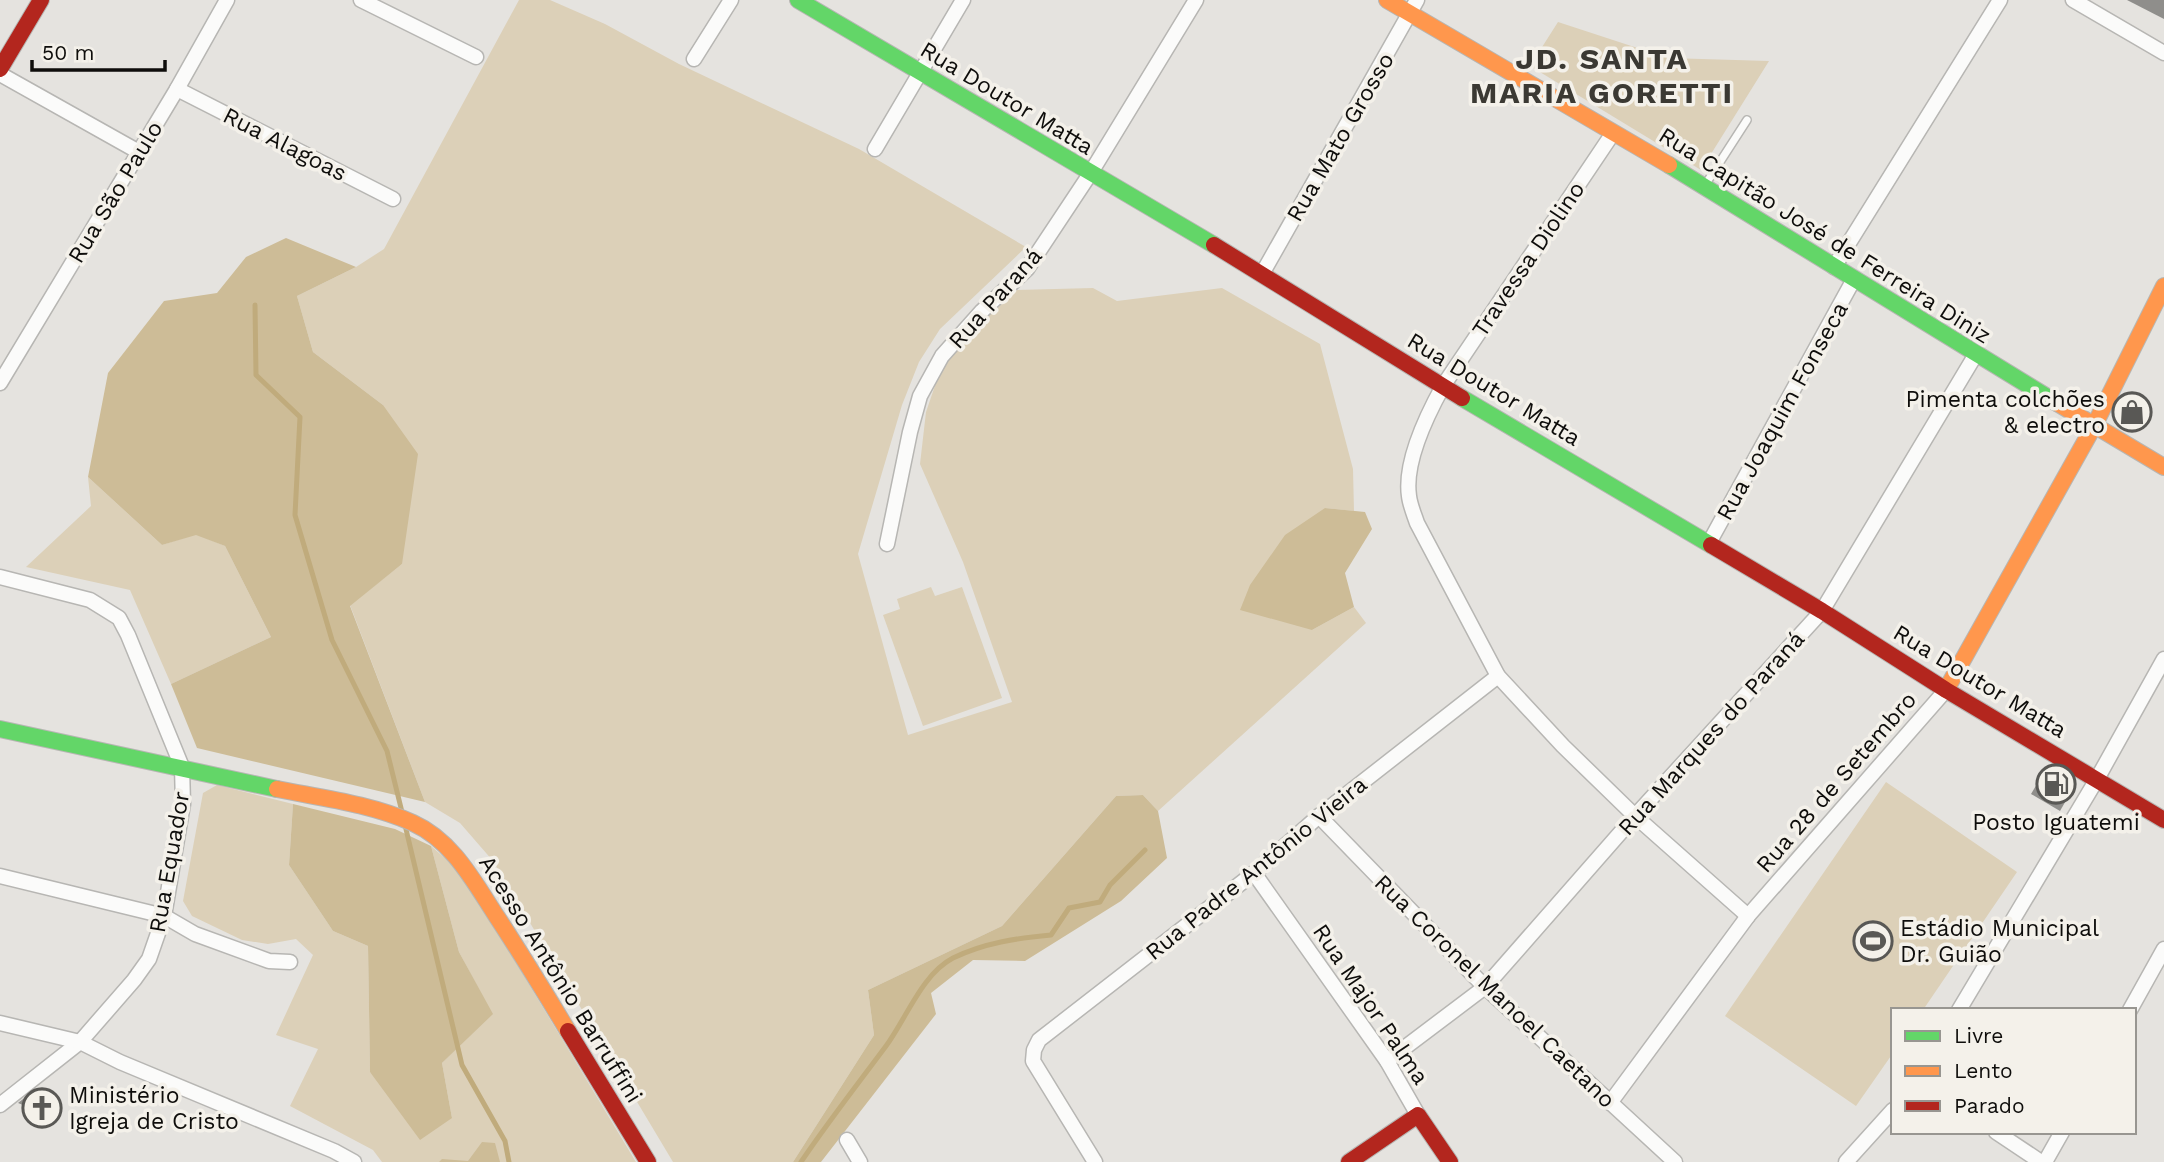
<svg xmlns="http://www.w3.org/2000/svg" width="2164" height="1162" font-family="'Work Sans',sans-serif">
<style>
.green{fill:#dcd0b8}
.forest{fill:#cdbc97}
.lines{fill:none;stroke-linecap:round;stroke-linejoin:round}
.stream{stroke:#c0ab7c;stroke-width:5}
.building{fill:#8f8e8b}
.lane-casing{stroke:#b7b6b3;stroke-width:10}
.street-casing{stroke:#b7b6b3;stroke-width:17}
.fast-casing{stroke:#b7b6b3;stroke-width:18}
.slow-casing{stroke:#b7b6b3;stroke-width:18}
.jam-casing{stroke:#b7b6b3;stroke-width:18}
.lane{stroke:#fbfbfa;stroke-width:7}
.street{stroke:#fbfbfa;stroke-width:14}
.fast{stroke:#63d668;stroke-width:16}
.slow{stroke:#ff974d;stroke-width:16}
.jam{stroke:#b3261e;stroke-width:16}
.labels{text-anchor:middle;stroke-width:7;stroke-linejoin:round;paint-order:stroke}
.street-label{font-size:23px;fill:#0e0d0b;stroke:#f4f1ea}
.poi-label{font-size:23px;fill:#0e0d0b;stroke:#f4f1ea;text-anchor:start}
.district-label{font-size:30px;font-weight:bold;letter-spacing:2px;fill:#3b3933;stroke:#f4f1ea}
</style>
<rect width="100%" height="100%" fill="#e5e3df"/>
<!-- green -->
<g class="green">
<path d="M519,0H550L605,24L679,64L859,149L1026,247L940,329L919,362L902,405L858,554L908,735L1012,702L963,562L920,464L926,412L940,371L956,344L1015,290L1093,288L1117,301L1222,288L1320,344L1353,469L1354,511L1325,508L1312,630L1354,607L1366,623L1158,811L1143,795L1116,796L1002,926L868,990L874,1035L793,1162H673L493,861L460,823L425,802L350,605L402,564L383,405L313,352L297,296L356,267L384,249Z"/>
<path d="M1558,22L1668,58L1769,61L1701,170L1530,66Z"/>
<path d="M88,477L162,545L196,534L225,546L271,637L171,684L130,590L26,567L91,506Z"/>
<path d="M931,587L935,596L962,587L1002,698L923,726L883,615L900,609L897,599Z"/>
<path d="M1886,782L2017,872L1923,1010H1893V1053L1856,1106L1725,1016Z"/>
<path d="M217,785L293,804L289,865L333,931L368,946L370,1072L452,1118L442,1063L492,1014L459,952L431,846L462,873L636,1162H382L373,1150L290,1106L318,1049L276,1035L313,955L296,939L268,944L242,940L192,916L183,901L203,793Z"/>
</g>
<!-- forest -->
<g class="forest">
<path d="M286,238L356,267L297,296L313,352L383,405L418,454L402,564L350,606L425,802L197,748L171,684L271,637L225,546L196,535L162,545L88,477L108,373L164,301L217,293L246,257Z"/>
<path d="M1325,508L1365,512L1372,529L1345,573L1354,607L1312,630L1240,610L1250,585L1285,535Z"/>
<path d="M1143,795L1158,811L1167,858L1121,901L1025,961L973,960L931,993L936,1014L821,1162H793L874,1035L868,990L1002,926L1116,796Z"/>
<path d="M293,804L395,829L431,846L459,952L493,1014L442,1063L452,1118L420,1140L370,1072L368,946L333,931L289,865Z"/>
<path d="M482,1142L495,1143L500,1162H439L442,1159L468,1161Z"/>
</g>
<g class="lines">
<!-- stream -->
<g class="stream">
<path d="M255,305L256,375L300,417L295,515L332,640L387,751L402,812"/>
<path d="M405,825L462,1065L505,1141L509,1162"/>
<path d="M801,1162C828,1122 857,1085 886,1046C906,1019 922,974 953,958C984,943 1017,938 1051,935L1069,908L1100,902L1110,885L1145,850"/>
</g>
</g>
<!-- building -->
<g class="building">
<path d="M2127,0H2164V19Z"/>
<path d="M2048,766L2076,783L2060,811L2031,794Z"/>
<path d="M32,1092L57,1102L51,1116L18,1103Z"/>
</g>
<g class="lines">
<!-- lane casing -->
<g class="lane-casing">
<path id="lane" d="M1707,182L1747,120"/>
</g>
<!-- street casing -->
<g class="street-casing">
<g id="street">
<path d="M361,0L476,57"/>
<path d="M2073,0L2164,53"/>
<path d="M694,59L731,0"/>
<path d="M0,74L139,152"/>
<path d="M177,89L393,199"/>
<path d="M1613,133L1443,386C1427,415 1404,462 1409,496C1410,505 1414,514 1417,523L1498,676L1563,746L1635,816L1748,916"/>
<path d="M875,149L963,0"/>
<path d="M1834,267L2000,0"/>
<path d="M1262,274L1417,0"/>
<path d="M0,383L177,89L227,0"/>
<path d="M1709,543L1854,279"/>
<path d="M887,544L910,432L920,396L942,356L982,311L1027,269L1090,174L1196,0"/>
<path d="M0,577L90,600L119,618L128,635L182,767L183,804L164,916L149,959L134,980L80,1042L0,1105"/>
<path d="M1319,816L1485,987L1675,1162"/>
<path d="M1254,873L1387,1061L1418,1115"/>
<path d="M0,876L164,916L195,934L269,961L290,962"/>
<path d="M1959,1010L2097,779L2164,659"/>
<path d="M2130,1010L2164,949"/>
<path d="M0,1023L80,1042L120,1062L334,1151L354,1162"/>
<path d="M1387,1061L1485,987L1635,816L1822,611L1976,354"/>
<path d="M1610,1103L1748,916L1946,690"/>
<path d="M1996,1132L2041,1162"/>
<path d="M847,1140L860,1162"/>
<path d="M1095,1162L1033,1061L1034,1050L1039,1040L1254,873L1319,816L1498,676"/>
<path d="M1846,1162L1893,1110"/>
<path d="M2045,1162L2062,1132"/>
</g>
</g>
<!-- fast casing -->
<g class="fast-casing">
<g id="fast">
<path d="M798,0L1214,245"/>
<path d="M1669,165L2057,403"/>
<path d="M1462,398L1711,545"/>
<path d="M0,729L277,789"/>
</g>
</g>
<!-- slow casing -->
<g class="slow-casing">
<g id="slow">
<path d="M1387,0L1669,165"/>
<path d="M2057,403L2164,467"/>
<path d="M1946,690L2095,424L2164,286"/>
<path d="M277,789C322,798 371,804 413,823C453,841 474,882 497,917C522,955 545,993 568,1031"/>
</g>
</g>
<!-- jam casing -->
<g class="jam-casing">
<g id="jam">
<path d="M0,69L41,0"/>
<path d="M1214,245L1462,398"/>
<path d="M1711,545L1822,611L1946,690L2164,820"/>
<path d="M568,1031L648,1162"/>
<path d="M1349,1162L1418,1115L1450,1162"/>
</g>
</g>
<!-- lane -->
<use href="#lane" class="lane"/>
<!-- street -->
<use href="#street" class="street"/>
<!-- fast -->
<use href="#fast" class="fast"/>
<!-- slow -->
<use href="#slow" class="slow"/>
<!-- jam -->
<use href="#jam" class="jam"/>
</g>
<!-- icons -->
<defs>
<g id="shop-ring" transform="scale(2.0125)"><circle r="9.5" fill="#f4f1ea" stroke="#595855" stroke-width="1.5"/><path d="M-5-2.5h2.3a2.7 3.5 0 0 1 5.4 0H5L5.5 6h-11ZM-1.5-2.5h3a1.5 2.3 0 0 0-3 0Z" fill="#595855"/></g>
<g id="fuel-ring" transform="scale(2.0125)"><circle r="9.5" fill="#f4f1ea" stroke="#595855" stroke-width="1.5"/><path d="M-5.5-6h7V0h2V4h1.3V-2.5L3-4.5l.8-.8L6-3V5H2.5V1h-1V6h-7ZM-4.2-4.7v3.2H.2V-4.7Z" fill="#595855"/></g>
<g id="stadium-ring" transform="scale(2.0125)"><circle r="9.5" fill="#f4f1ea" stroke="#595855" stroke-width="1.5"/><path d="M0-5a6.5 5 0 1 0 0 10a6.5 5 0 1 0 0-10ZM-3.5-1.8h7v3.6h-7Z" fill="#595855"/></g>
<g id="church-ring" transform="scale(2.0125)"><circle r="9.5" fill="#f4f1ea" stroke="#595855" stroke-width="1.5"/><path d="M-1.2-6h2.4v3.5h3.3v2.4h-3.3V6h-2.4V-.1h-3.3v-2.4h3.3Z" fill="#595855"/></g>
</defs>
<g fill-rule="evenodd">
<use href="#shop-ring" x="2132" y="412"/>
<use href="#fuel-ring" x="2056" y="784"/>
<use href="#stadium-ring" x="1873" y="941"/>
<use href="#church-ring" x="42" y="1108"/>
</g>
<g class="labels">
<!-- street labels -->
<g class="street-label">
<text transform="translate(1007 98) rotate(31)" y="8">Rua Doutor Matta</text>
<text transform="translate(1340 137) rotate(-60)" y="8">Rua Mato Grosso</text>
<text transform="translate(285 144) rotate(27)" y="8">Rua Alagoas</text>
<text transform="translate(115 192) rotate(-59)" y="8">Rua São Paulo</text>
<text transform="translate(1825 235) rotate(32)" y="8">Rua Capitão José de Ferreira Diniz</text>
<text transform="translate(1528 259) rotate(-56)" y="8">Travessa Diolino</text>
<text transform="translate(995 298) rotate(-48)" y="8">Rua Paraná</text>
<text transform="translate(1494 389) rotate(31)" y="8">Rua Doutor Matta</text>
<text transform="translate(1782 411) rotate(-61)" y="8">Rua Joaquim Fonseca</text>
<text transform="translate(1980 681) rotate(31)" y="8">Rua Doutor Matta</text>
<text transform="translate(1711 733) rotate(-48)" y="8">Rua Marques do Paraná</text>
<text transform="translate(1836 782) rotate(-49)" y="8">Rua 28 de Setembro</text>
<text transform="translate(169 862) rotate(-80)" y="8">Rua Equador</text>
<text transform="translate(1256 868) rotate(-39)" y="8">Rua Padre Antônio Vieira</text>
<text transform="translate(561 979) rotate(58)" y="8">Acesso Antônio Barruffini</text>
<text transform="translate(1495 991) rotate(44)" y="8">Rua Coronel Manoel Caetano</text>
<text transform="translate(1371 1004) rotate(56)" y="8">Rua Major Palma</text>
</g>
<!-- poi labels -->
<g class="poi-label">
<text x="2105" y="407" text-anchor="end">Pimenta colchões<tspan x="2105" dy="26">&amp; electro</tspan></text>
<text x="2056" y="830" text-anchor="middle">Posto Iguatemi</text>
<text x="1900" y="936">Estádio Municipal<tspan x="1900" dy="26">Dr. Guião</tspan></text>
<text x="69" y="1103">Ministério<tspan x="69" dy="26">Igreja de Cristo</tspan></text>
</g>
<!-- district labels -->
<g class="district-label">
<text x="1602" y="69">JD. SANTA<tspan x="1602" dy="34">MARIA GORETTI</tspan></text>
</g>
</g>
<!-- legend -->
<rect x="1891" y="1008" width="245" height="126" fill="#f4f1ea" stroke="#989691" stroke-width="2"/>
<rect x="1905" y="1031" width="35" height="10" fill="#63d668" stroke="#989691" stroke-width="2"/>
<text x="1954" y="1043" font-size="21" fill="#0e0d0b">Livre</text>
<rect x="1905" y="1066" width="35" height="10" fill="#ff974d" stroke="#989691" stroke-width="2"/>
<text x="1954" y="1078" font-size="21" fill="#0e0d0b">Lento</text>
<rect x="1905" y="1101" width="35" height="10" fill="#b3261e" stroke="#989691" stroke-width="2"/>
<text x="1954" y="1113" font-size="21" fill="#0e0d0b">Parado</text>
<!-- scale -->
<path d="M32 60v10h133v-10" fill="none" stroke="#0e0d0b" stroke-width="3.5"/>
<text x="42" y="60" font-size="21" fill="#0e0d0b" stroke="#f4f1ea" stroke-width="5" paint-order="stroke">50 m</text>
</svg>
